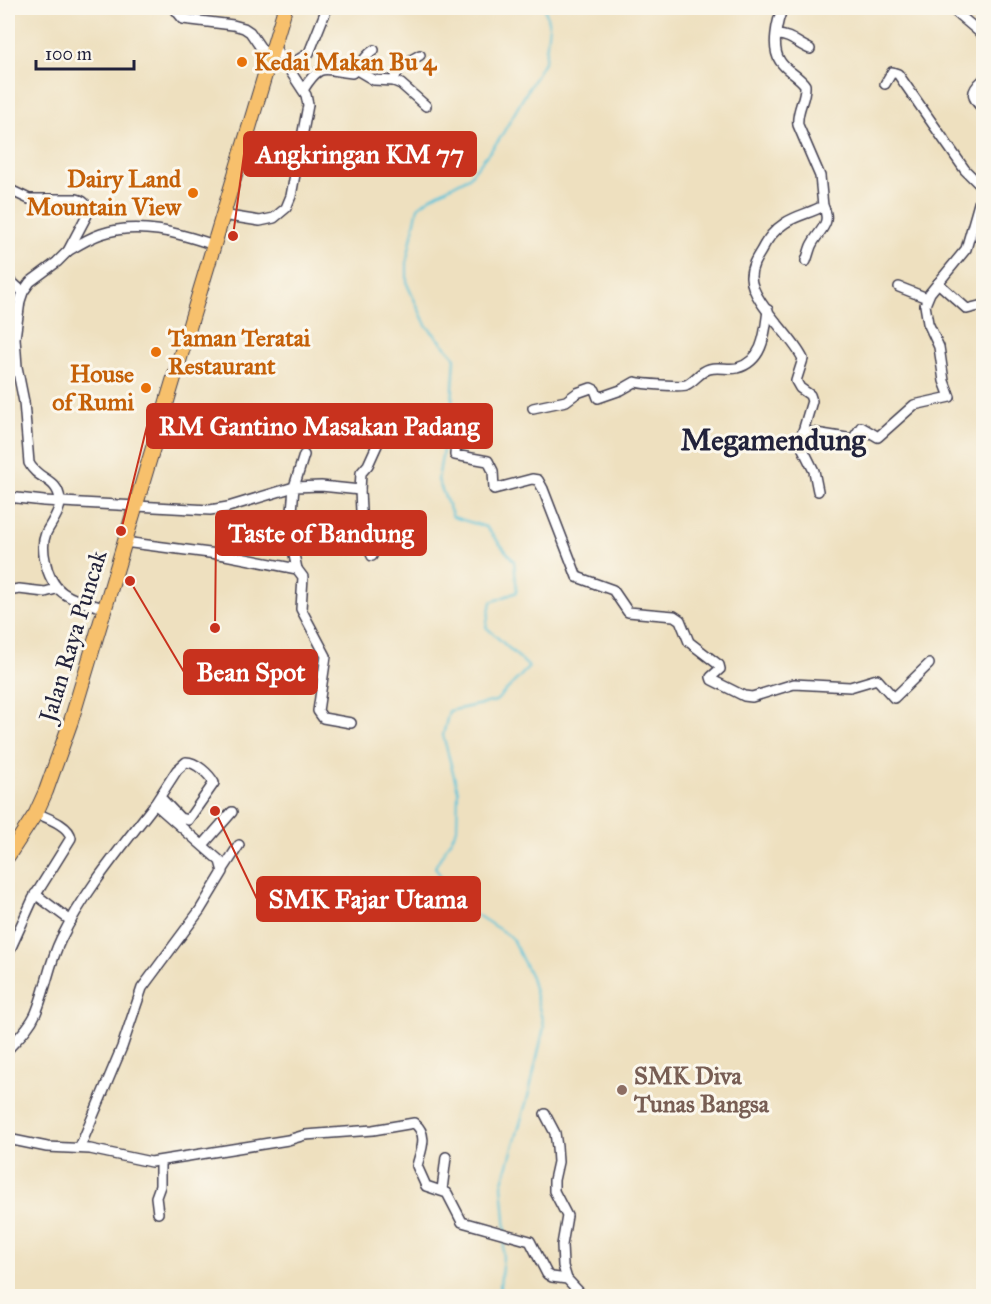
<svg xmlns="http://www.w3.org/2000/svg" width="991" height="1304" font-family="'IM FELL Great Primer',serif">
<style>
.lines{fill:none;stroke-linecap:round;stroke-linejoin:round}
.stream{stroke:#5bc2d9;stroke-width:2}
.minor-casing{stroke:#413e4f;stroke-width:12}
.highway-casing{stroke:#413e4f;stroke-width:16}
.minor{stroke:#fff;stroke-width:9}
.highway{stroke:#f7c06c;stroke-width:14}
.food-dot{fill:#e8710a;stroke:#fbf7ec;stroke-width:2}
.education-dot{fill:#8d6e63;stroke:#fbf7ec;stroke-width:2}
.labels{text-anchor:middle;stroke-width:6;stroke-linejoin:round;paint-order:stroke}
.food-label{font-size:24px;font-weight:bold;fill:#c56008;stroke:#fbf7ec;text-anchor:start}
.street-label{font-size:24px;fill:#22223b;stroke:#fbf7ec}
.education-label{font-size:24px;font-weight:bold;fill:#785e54;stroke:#fbf7ec;text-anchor:start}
.district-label{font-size:30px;font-weight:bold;fill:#22223b;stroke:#fbf7ec}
.leader{fill:none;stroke:#c8321e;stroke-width:2}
.callout-dot{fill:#c8321e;stroke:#fbf7ec;stroke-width:2}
.callout{fill:#c8321e;stroke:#c8321e;stroke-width:2}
.callout-label{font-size:26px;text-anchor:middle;font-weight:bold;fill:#fff}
</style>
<rect width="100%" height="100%" fill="#fbf7ec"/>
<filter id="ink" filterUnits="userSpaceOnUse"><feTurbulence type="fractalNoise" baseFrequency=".0167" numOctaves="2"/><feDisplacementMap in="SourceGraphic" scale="12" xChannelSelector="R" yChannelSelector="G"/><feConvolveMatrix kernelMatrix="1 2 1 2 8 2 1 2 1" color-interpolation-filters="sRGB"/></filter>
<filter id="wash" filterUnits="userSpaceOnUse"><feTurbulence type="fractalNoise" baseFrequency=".008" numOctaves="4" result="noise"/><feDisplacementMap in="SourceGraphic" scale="24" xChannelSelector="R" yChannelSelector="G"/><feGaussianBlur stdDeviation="1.35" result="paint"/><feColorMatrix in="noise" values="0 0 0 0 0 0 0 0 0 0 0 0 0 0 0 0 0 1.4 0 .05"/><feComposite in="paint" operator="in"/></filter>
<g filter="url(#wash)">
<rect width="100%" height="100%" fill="#eee0bf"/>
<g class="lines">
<!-- stream -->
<g class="stream">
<path d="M447,432L452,403L455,357L426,325L407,284V259L418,207L431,197L469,177L499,140L545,60L549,26L545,8"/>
<path d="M445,438L438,480L453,517L486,527L514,561L517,592L491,602L486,627L529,667L496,701L449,711L443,735L458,791L457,829L435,867L457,902L511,937L531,977L544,1027L529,1093L502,1185L506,1231"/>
<path d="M499,1296L505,1236"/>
</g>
</g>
</g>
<g filter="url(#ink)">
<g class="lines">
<!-- minor casing -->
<g class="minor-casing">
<g id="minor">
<path d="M174,8L183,19L233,25L244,28L250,32L269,60"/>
<path d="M783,8C777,20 771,48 780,61C786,71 798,75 805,85C806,99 796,110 798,125L820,176L823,206C811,213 797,215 785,223C774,230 767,239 761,251C756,259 751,267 751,277C752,303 792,335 803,359L796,381L800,388L810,395L812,401L801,438V445L814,471L818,491"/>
<path d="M951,8L984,36"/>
<path d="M777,35C791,35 797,44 810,49"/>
<path d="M288,66L309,53L327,8"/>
<path d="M357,70L374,80L394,81L401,84L426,106"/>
<path d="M984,79C969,92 971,97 984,110"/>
<path d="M394,81C397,66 408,62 420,55"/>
<path d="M885,84L892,72L898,74L965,170L983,188"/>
<path d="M303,90C322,60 324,71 352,73C361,67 363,57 374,50"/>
<path d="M8,128V135"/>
<path d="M8,189L29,199H77C85,201 89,206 87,215L68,251L57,262L30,282L23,292L20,301L15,338L17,367L24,402L29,463C37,480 58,478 60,500C61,511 51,523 46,533C42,543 43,551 45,560C52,597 73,599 104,608"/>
<path d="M222,215L260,221L274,218L286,208L291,196L308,105L306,95L273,45"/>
<path d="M979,237L984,222"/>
<path d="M68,251C78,245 89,238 101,234C138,221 179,233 214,245"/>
<path d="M806,261C808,256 809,251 811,246C818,231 833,224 823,206"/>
<path d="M938,283L967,309L983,305"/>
<path d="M8,287L14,284L23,292"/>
<path d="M899,287L927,298"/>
<path d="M533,408L566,401L577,393L591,388L595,390L598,398L621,390L635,382C642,384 681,387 686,385C695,381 699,372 709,369C718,366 728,370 737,368C764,361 765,332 768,310"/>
<path d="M803,431L853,439L861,427L878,437L914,405L950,397L944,381L939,347L928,323L925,305L930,293L966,249L984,186"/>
<path d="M8,497L44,501L210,510L228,507L294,487L304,455"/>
<path d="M124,542L225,555L297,569L303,577L301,609L326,656L318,711L323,718L351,723"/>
<path d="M372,556L362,532L360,490L361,473L368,465L378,443L386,434L393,431L417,438L438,434H453L456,439L455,455L488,461L493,471L494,489L532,479L538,480L543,489L577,577L613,590L628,612L674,616L680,620L689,642L719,665L720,669L711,677L712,680L744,696L752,697L794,684L850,687L877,679L894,698L929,664"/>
<path d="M297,569L290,536L294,487L321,486L360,490"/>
<path d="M8,591L19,589L45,592L56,589"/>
<path d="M155,804L177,770L186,762C196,762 209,774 214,783L188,820L180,818L160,797"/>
<path d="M203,845L232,812"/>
<path d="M224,868L239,845"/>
<path d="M35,894L71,921"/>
<path d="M8,954L33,899L71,838C69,825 47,818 36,813"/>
<path d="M8,1049C18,1038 30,1027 36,1013C46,989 49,963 61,939C85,890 122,847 155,804L220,861L223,872L200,910L142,988L122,1047L80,1147"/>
<path d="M545,1114L555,1133L557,1147L558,1162L554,1180V1191L567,1216L562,1245L563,1266L567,1279"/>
<path d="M8,1139L47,1147L90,1149L151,1162L288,1140L305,1135L373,1130L414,1123C430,1135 420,1152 417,1166L426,1186L447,1193L462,1222L530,1241L547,1274L552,1277L567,1279L583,1296"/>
<path d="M442,1190L446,1157"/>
<path d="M158,1213L156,1197L160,1186V1162"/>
</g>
</g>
<!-- highway casing -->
<g class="highway-casing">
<path id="highway" d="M8,856L36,813L46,791L71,721L285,8"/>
</g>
<!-- minor -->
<use href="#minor" class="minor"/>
<!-- highway -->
<use href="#highway" class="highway"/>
</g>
</g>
<!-- markers -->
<g class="food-dot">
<circle cx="242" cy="62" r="6"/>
<circle cx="193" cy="193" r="6"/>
<circle cx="156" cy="352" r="6"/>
<circle cx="146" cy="388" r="6"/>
</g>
<circle class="education-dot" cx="622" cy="1090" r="6"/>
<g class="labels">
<!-- food labels -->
<g class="food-label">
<text x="254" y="70">Kedai Makan Bu 4</text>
<text x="181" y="187" text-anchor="end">Dairy Land<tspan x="181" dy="28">Mountain View</tspan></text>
<text x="168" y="346">Taman Teratai<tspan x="168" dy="28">Restaurant</tspan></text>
<text x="134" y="382" text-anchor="end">House<tspan x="134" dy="28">of Rumi</tspan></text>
</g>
<!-- street labels -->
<g class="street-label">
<text transform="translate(73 636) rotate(-73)" y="8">Jalan Raya Puncak</text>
</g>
<!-- education labels -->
<g class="education-label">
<text x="634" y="1084">SMK Diva<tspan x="634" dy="28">Tunas Bangsa</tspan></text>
</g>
<!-- district labels -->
<g class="district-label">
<text x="773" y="450">Megamendung</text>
</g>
</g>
<!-- callouts -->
<path class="leader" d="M233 236L244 154M121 531L147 426M215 628L216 533M130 581L184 672M215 811L257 899"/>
<g class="callout-dot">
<circle cx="233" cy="236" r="6"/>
<circle cx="121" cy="531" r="6"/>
<circle cx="215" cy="628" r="6"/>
<circle cx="130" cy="581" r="6"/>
<circle cx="215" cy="811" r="6"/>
</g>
<g class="callout">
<rect x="244" y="132" width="232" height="44" rx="6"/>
<rect x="147" y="404" width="345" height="44" rx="6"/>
<rect x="216" y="511" width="210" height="44" rx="6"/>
<rect x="184" y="650" width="133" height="44" rx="6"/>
<rect x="257" y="877" width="223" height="44" rx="6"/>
</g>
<g class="callout-label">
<text x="360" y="163">Angkringan KM 77</text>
<text x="319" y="435">RM Gantino Masakan Padang</text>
<text x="321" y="542">Taste of Bandung</text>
<text x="251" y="681">Bean Spot</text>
<text x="368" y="908">SMK Fajar Utama</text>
</g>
<!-- margin -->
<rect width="991" height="1304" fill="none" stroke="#fbf7ec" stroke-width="30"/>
<!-- scale -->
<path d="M36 60v9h98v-9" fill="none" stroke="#22223b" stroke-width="3"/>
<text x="45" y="60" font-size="18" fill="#22223b" stroke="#fbf7ec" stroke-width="4.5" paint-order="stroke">100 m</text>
</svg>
